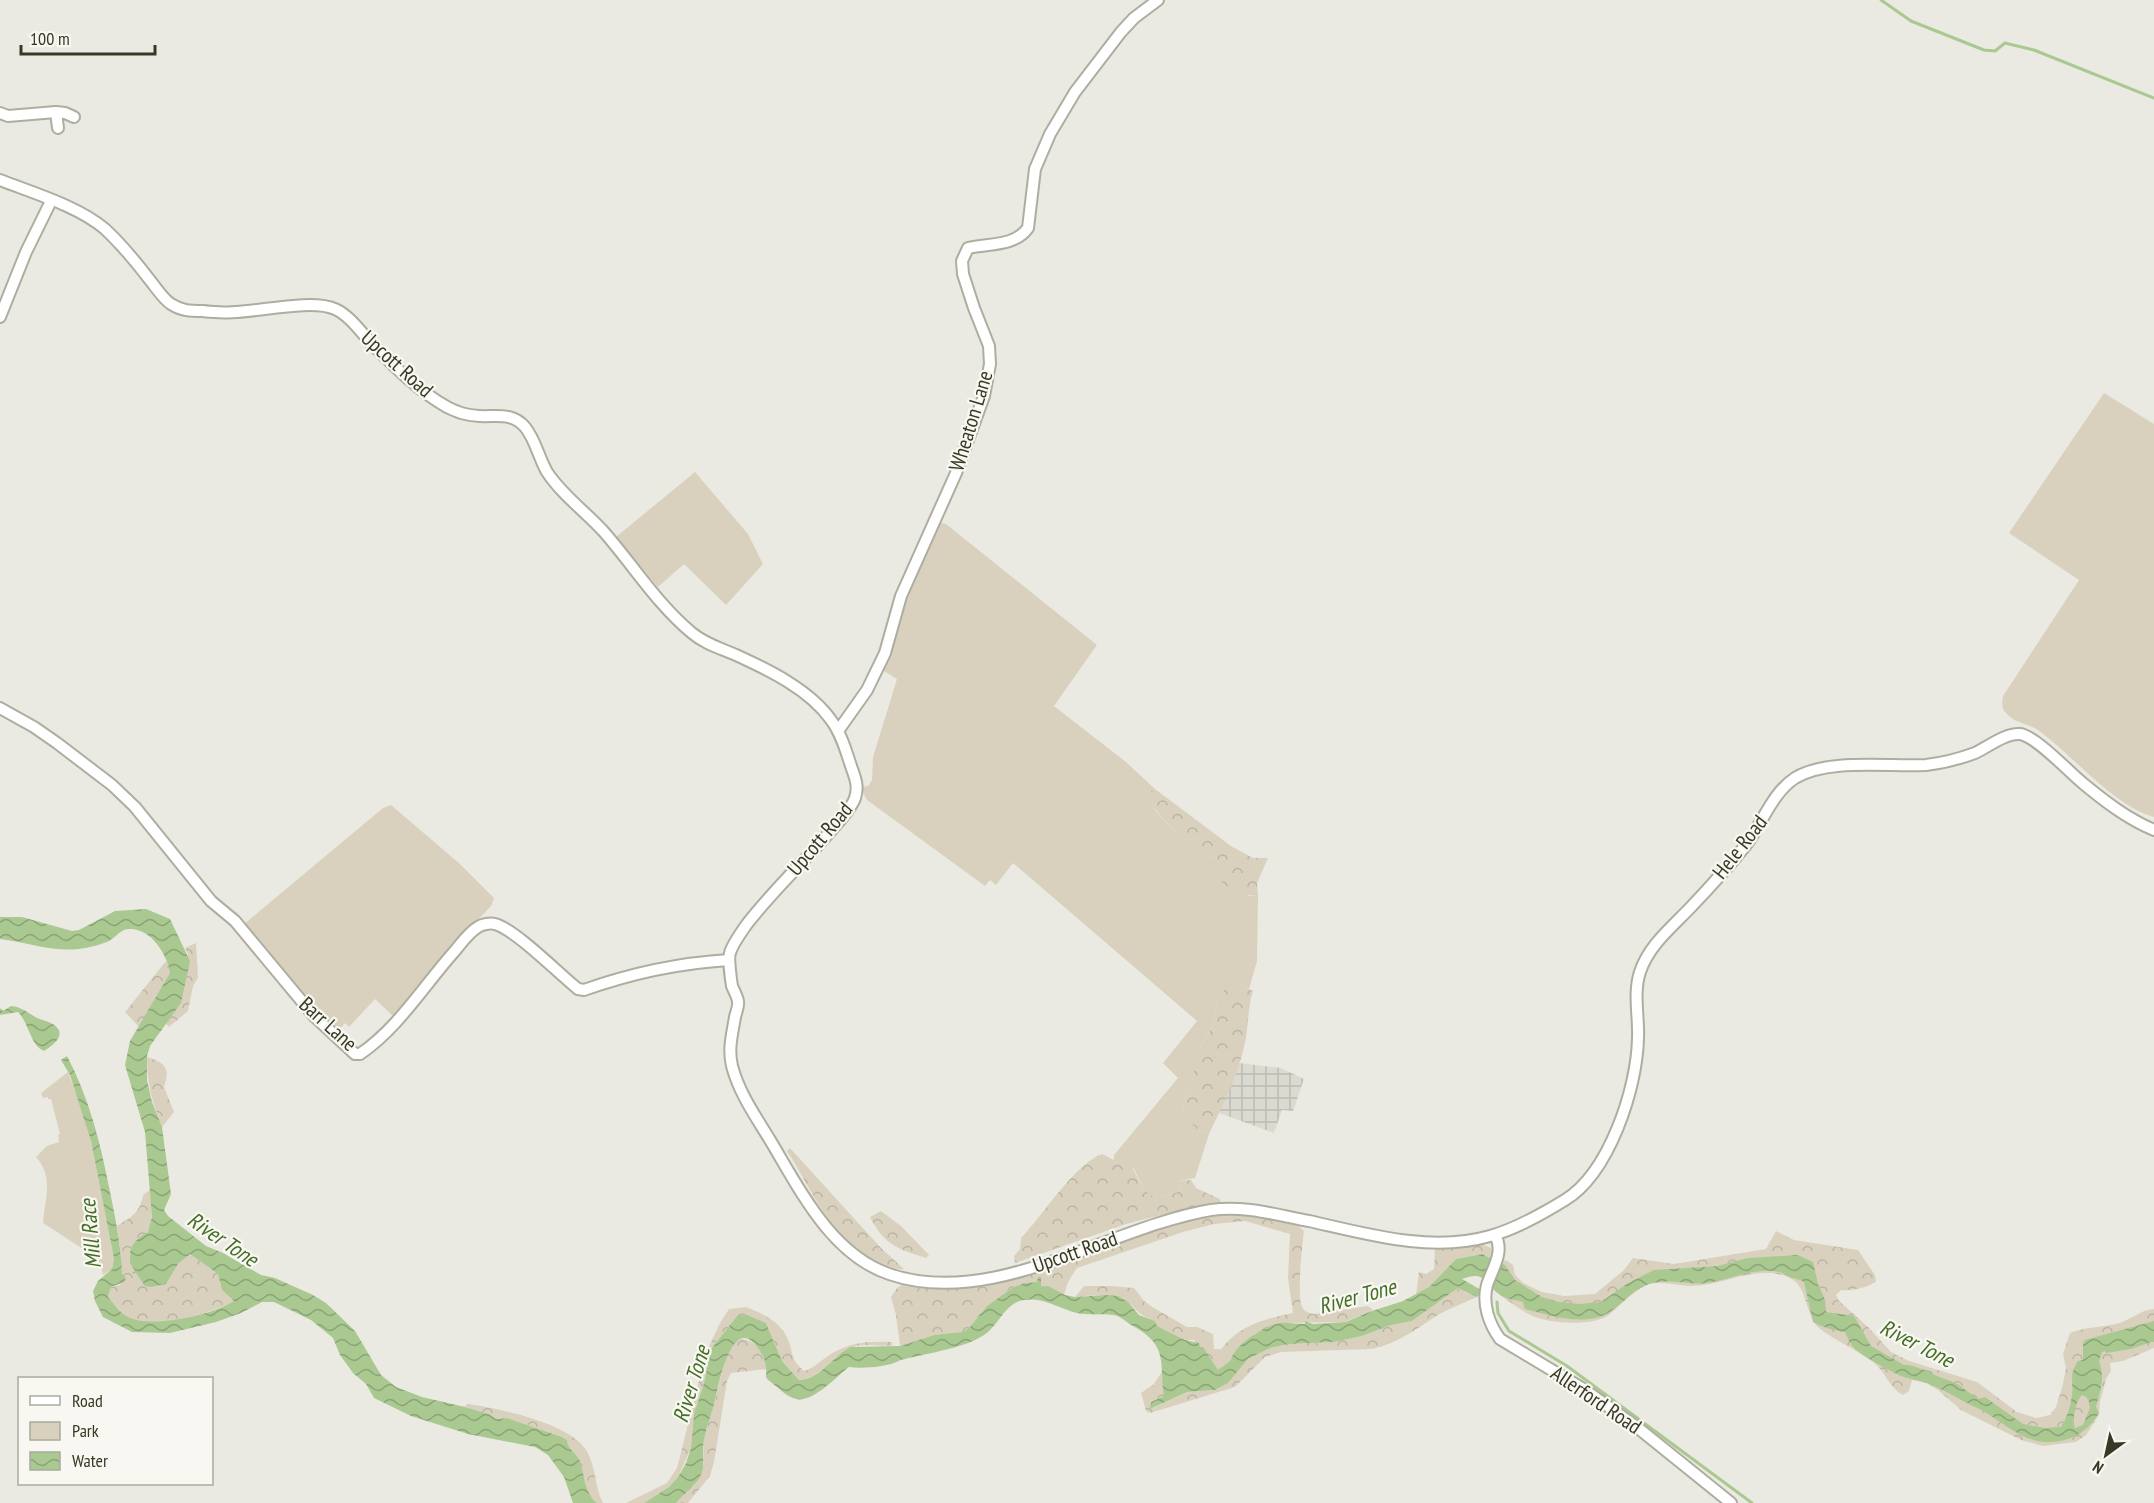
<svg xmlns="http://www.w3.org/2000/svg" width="2154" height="1503" font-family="'PT Sans Narrow',sans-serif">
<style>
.industrial{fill:url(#industrial-grid)}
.green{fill:#d9d1be}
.forest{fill:url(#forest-crowns)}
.water{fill:url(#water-waves);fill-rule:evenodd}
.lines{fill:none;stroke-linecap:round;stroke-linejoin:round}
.stream{stroke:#a9c991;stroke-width:3}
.street-casing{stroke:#adaea1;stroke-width:14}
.street{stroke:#fff;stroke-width:10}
.labels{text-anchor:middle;stroke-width:4.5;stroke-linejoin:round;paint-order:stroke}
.street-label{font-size:21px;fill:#363a24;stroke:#f8f7f2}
.water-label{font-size:22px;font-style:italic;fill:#446e26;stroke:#f8f7f2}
</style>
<defs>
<pattern id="industrial-grid" width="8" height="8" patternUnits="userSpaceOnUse" patternTransform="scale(1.5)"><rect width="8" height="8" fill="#dadad1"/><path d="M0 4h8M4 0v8" fill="none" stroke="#bcbcb3"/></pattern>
<pattern id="forest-crowns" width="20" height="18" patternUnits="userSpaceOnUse" patternTransform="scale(1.5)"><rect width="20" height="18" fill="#d9d1be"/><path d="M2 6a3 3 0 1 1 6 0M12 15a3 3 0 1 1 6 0" fill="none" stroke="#bbb4a3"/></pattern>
<pattern id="water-waves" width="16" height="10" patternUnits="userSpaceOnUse" patternTransform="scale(1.5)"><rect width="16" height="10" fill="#a9c991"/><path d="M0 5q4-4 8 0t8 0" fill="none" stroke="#8aa476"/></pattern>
</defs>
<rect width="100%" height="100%" fill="#ebeae2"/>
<!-- industrial -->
<path class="industrial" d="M1239,1063L1281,1068L1304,1079L1293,1111L1282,1110L1274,1133L1219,1113Z"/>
<!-- green -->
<g class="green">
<path d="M2104,393L2154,424V817C2112,805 2074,756 2039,731C2029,723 2015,724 2006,713C2001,708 2002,703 2003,696L2079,580L2009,533Z"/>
<path d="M695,472L748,534L763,564L726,605L684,564L658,587L616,537Z"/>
<path d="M941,523L946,524L1097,645L1054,706L1126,762L1155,789L1149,792C1150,798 1152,805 1155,810C1168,825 1199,855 1218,860L1221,868L1249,896L1258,895L1257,961L1249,989L1240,985L1217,1000L1213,1026L1199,1049L1193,1087L1183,1100L1182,1115L1198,1130L1209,1134L1195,1178L1179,1181L1182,1191L1155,1198L1144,1190L1134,1169L1114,1160V1155L1178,1078L1163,1063L1197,1021L1013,863L996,885L990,880L985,886L867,800L860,787L868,786L872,780L873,757L897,679L881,669L900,611Z"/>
<path d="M391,805L460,864L494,898L491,906L458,941L394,1017L375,999L349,1027L345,1023L338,1031C303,999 275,961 243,925L383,808Z"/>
<path d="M68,1072L84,1115L91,1141L114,1259L112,1269L103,1275L101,1265L97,1258L43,1223C45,1197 54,1178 36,1157L47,1146L59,1142L58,1135L60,1134L51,1099H48V1097L43,1098L41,1093Z"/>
</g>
<!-- forest -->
<g class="forest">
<path d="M1155,789L1231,846L1253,858H1268L1257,883L1258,895C1241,897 1226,889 1217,876L1221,868L1218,860C1194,853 1161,818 1146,798L1149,792Z"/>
<path d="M196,943L198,978L193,986L188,1011L169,1027L165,1023L181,1003L188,954L185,948Z"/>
<path d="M166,961L171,973L139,1027L125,1012Z"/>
<path d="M1240,985L1253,991C1247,1010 1249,1028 1244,1047C1237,1077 1222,1107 1209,1134L1198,1130L1182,1115L1183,1100L1193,1087L1195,1060L1199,1049L1213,1026L1217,1000L1226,987Z"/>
<path d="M147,1057C165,1062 171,1069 164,1087L174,1112L162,1127C152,1102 147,1084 147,1057Z"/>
<path d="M790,1148L881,1248L904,1269C894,1270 886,1265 877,1261C828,1237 815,1194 787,1151Z"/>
<path d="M1102,1154L1114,1160L1127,1158L1144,1190L1155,1198L1182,1191L1179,1181L1191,1180L1196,1188L1220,1199L1221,1204L1209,1203L1126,1224L1015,1263L1014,1256L1020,1249L1021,1238C1043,1215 1074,1165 1102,1154Z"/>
<path d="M150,1190C151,1202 154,1218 149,1229C144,1241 132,1234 129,1259L146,1286L166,1284L178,1264L190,1254L218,1274L222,1290L234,1301L233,1303C204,1313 151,1335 124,1315C118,1310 113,1303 108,1297L111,1287L120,1285C123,1265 120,1246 117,1226C131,1217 140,1213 143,1195Z"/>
<path d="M881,1211L901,1226L929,1255L926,1258C898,1249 884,1245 870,1217Z"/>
<path d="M1221,1213C1242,1214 1290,1215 1304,1231C1302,1245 1297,1295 1302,1307C1305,1312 1309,1313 1314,1314L1368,1306L1373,1310L1345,1322L1280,1323L1254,1334L1231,1360L1218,1370L1203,1348L1200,1347L1194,1340H1185L1157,1326L1155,1321C1137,1314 1140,1312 1127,1302C1113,1291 1091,1296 1075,1297L1084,1286H1110L1134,1288L1144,1301L1154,1308L1187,1327H1197L1213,1334L1214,1349H1221C1240,1325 1264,1319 1293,1313L1288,1278L1290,1234L1245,1221L1214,1224L1183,1232L1077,1268L1068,1282L1064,1295L1041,1287L1037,1282L1024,1283L1012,1288L987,1306L969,1328L962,1332L934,1335L900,1346L896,1315L891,1297L897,1288L902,1285L960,1289L998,1281L1142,1231L1193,1218Z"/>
<path d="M1776,1231L1794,1240L1858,1250L1875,1275L1876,1282C1864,1288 1854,1291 1841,1290L1836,1295L1839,1301L1868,1327L1891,1352L1909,1361L1977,1382L2017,1412L2036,1418L2050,1415L2056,1407L2063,1384L2066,1368L2063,1354L2070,1333C2086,1326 2105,1328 2122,1322C2133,1318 2143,1309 2154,1309V1348L2123,1361L2110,1363L2111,1371L2106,1379L2100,1402L2099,1415L2086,1435L2076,1442L2043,1446L2021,1440L1961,1410L1938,1390L1926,1383L1912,1380L1909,1391L1903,1395C1889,1388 1886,1372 1873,1362C1861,1352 1824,1335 1816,1325C1803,1307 1808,1281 1782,1275C1751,1267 1722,1286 1691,1286C1679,1286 1663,1281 1650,1284C1636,1288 1621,1305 1610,1314C1595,1327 1548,1324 1531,1315C1520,1310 1510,1302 1500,1295V1263L1506,1260L1513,1265L1515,1275L1523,1283L1542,1292L1564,1296L1595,1294L1624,1270L1633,1258L1674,1264L1766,1249Z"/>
<path d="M1482,1244L1495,1250L1494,1259L1482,1254L1456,1259L1429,1287L1416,1295L1419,1272L1426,1274L1434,1269L1435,1248Z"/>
<path d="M1458,1288L1477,1297C1464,1303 1450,1308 1438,1315C1416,1329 1399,1343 1372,1349L1281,1352L1265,1357L1235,1387L1150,1413L1146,1411L1141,1393L1154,1384L1163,1370L1164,1396L1151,1402L1153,1408L1187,1392L1215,1390L1228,1383L1248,1359L1270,1348L1289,1344L1334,1342L1362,1336L1391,1325L1412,1321Z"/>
<path d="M746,1307C764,1314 782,1322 789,1342C794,1358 791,1359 804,1371C814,1368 819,1362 828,1356C848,1342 868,1341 892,1342V1346C880,1346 861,1343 850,1348C832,1356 819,1380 799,1380L782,1361L766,1323L737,1316L711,1349L704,1383L694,1414L691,1448L678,1477L669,1487L644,1503H626L667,1483L677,1468L706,1353L720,1323L729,1309Z"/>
<path d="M741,1339C758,1340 763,1354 767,1369L731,1373L727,1381L714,1462L710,1476L688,1503H676L685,1492L694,1486L704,1464V1439L726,1357L733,1343Z"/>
<path d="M467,1404C498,1408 570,1423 586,1450C597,1468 594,1486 603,1503H597C584,1492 585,1476 580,1461C576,1452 568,1450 567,1440L562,1437L507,1418L497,1419L489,1414L465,1407Z"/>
</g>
<!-- water -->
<g class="water">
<path d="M146,909L170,919L190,961L181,1003L150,1046L147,1056V1080L152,1102L162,1127L171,1194L164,1210L168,1216L206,1246L223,1253L261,1275L275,1278L313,1295L326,1303L355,1331L381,1375L396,1387L422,1397L465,1407L489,1414L497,1419L507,1418L562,1437L567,1440C568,1450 576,1452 580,1461C585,1476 584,1492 597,1503H573L564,1477L548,1455L535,1447L468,1434L411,1416L374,1398L366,1384L353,1373L340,1355L333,1338L311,1320L274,1302H262L241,1313L216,1322L170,1333L132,1332L103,1317L95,1301L93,1291L98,1281L112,1269L114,1259L91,1141L70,1075L61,1060L67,1056C89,1098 100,1141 109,1187C115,1216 121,1245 122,1274L126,1278L124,1282L111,1287L108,1297C114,1304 120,1313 128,1317C151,1329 213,1315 234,1301L222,1290L218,1274L190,1254L178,1264L166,1284L151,1287L145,1286L136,1273L133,1274L132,1272L135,1271L130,1263C128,1247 135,1239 148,1232L152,1217L145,1132L125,1065L130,1041L170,973C167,954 151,928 129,929C121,929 116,937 109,941C100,945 88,948 78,949C52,952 26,942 0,939V917H22L72,931L79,930L115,911Z"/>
<path d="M11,1006C22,1007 28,1013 37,1018C42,1020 47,1021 51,1023C69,1033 55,1044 44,1051C30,1045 29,1023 18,1012L0,1015V1008L3,1011Z"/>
<path d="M1482,1254L1505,1265L1515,1280L1542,1297L1558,1302L1580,1304L1601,1302L1628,1283L1654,1270L1718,1266L1748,1258L1798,1255L1813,1262L1818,1284L1825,1300L1826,1312L1854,1316L1871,1346L1904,1365C1913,1364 1921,1370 1930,1371L1934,1375L1956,1383L1978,1399L1985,1397L2023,1424L2045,1428L2061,1427C2067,1418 2071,1405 2072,1394C2074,1378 2068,1377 2078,1361L2083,1360V1343L2085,1340L2154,1321V1341L2131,1349L2106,1353L2105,1351L2102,1352L2099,1361C2105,1379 2101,1388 2096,1407L2099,1413C2088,1431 2073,1441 2051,1442C2023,1444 2004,1422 1981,1410C1966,1403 1951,1394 1936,1387C1925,1381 1913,1380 1901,1376C1889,1370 1863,1357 1854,1348C1850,1344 1847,1337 1845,1332C1836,1331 1821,1327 1813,1322L1804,1282C1798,1278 1793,1279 1787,1276C1783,1274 1784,1273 1779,1272C1754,1267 1731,1280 1707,1283C1689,1286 1664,1276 1644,1286C1628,1293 1617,1312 1599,1317C1574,1324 1549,1315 1525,1309L1523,1302C1516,1300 1504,1299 1499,1294C1483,1283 1486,1270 1462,1279L1483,1291L1477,1297L1458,1288L1412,1321L1391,1325L1362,1336L1334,1342L1289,1344L1270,1348L1248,1359L1228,1383L1215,1390L1187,1392L1150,1409L1151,1402L1164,1396C1159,1362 1169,1346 1133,1326C1127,1323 1121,1316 1114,1315C1101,1313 1086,1316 1073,1312C1058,1307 1041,1297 1024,1300C1008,1302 1001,1319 991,1329C974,1348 925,1353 901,1360C888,1367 864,1369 849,1367C837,1376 813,1403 796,1399C786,1397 777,1386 768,1380L766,1377C767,1367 765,1359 760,1351C732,1307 718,1388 714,1404C711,1416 706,1428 704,1440C702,1451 705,1461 702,1472C697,1486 685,1492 676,1503H644L669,1487L678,1477L686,1463L691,1448L694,1414L704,1383L711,1349L737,1316L747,1315L766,1323L782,1361L799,1380C820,1380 833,1355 851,1347L900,1346L934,1335L962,1332L969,1328L987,1306L1012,1288L1024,1283L1037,1282L1038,1277H1041V1287L1048,1286L1065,1295L1075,1297L1105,1295L1118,1296L1128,1302L1139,1315L1155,1321L1157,1326L1185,1340L1199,1343L1200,1347H1203L1218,1370L1231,1360C1234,1345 1265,1325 1280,1323C1288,1322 1297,1324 1305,1324V1321L1313,1324L1346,1322L1369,1312L1403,1301L1429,1287L1456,1259ZM2082,1395L2088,1398L2090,1408L2083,1425L2075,1428C2072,1422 2075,1401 2082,1395Z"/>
</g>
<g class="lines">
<!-- stream -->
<g class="stream">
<path d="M1881,0L1911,21L1984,50L1995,51L2005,43L2034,50L2154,98"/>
<path d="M1497,1302L1498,1313L1509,1331L1567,1366L1752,1503"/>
</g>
<!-- street casing -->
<g class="street-casing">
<g id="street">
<path d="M56,112L58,128"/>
<path d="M0,113L8,116L56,112L65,113L74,117"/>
<path d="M0,180C33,193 78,206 105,229C121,244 136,262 149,279C155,286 163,299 171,304C182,311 190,311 203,311C210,312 229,313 236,312C262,311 312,299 335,309C349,315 361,332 371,343C394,366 418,391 447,407C459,413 466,415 479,416C497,417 512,412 525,427C535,439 539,458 547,472C562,495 586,512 604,532C633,565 657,604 692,633C705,644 720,648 736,655C769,670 810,690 831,720C841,733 846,751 851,766C855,778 859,785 855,798C852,807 842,818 836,825C807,859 774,889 747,924C742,931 732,945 730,953C728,958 731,980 732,986C734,991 737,996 738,1001C739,1007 736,1012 735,1017C732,1035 728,1049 732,1066C739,1093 756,1117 770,1140C800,1190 831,1254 889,1274C993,1310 1109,1227 1211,1210C1244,1205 1277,1215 1309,1221C1367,1234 1431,1253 1490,1236C1516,1229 1542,1214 1565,1200C1609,1173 1637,1089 1638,1038C1639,1017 1633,993 1640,972C1649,945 1672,927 1691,907C1710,887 1729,866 1746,845C1762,824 1772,793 1795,778C1828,758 1888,767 1926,765C1943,763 1959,759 1975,753C1988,747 2005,733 2020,734C2036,736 2070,773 2085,785C2107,803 2128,819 2154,830"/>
<path d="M0,317L26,252L51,201"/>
<path d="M0,708L34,727L57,743L112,785L135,807L211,901L235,921L314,1016L355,1054H360C398,1028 423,987 453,953C460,945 468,933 478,927C482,924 490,923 495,924C516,930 559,974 578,989L584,990C632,973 678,963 729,960"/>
<path d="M838,731L867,690L885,653L901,596L956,473L984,396L990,364L989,346L974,308L963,274L962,261L968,248C989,243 1014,247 1028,228L1035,169L1050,134L1075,92L1121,32L1134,18L1158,0"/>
<path d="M1495,1235C1505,1252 1492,1269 1487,1285C1482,1304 1489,1324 1500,1339L1585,1390L1638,1428L1731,1503"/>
</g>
</g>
<!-- street -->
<use href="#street" class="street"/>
</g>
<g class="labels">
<!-- street labels -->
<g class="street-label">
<text transform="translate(397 364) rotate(42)" y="7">Upcott Road</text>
<text transform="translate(971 421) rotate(-73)" y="7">Wheaton Lane</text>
<text transform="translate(820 839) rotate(-50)" y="7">Upcott Road</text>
<text transform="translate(1740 847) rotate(-52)" y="7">Hele Road</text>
<text transform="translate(328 1024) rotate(42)" y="7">Barr Lane</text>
<text transform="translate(1075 1252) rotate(-19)" y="7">Upcott Road</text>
<text transform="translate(1596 1400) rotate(34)" y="7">Allerford Road</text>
</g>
<!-- water labels -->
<g class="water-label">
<text transform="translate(90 1234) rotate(-95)" y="8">Mill Race</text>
<text transform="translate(223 1239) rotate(34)" y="8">River Tone</text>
<text transform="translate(1357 1296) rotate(-15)" y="8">River Tone</text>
<text transform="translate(1917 1343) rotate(27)" y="8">River Tone</text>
<text transform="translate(691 1384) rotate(-73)" y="8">River Tone</text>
</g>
</g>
<!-- legend -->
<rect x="18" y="1377" width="195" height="108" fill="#f8f7f2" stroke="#aaaba0" stroke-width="1.5"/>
<rect x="30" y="1396" width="30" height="9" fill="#ffffff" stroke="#aaaba0" stroke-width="1.5"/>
<text x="72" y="1407" font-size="18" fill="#363a24">Road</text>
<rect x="30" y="1422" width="30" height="18" fill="#d9d1be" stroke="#aaaba0" stroke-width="1.5"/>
<text x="72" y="1437" font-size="18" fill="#363a24">Park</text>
<rect x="30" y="1452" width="30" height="18" fill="url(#water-waves)" stroke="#aaaba0" stroke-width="1.5"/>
<text x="72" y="1467" font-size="18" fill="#363a24">Water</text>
<!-- north arrow -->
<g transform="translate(2106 1455) rotate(213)" stroke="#f8f7f2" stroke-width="4.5" paint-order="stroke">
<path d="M0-4.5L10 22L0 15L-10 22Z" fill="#363a24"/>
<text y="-9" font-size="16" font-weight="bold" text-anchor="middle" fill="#363a24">N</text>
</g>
<!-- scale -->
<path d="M21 45v9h134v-9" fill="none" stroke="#363a24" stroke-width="3"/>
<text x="30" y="45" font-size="18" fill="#363a24" stroke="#f8f7f2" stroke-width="4.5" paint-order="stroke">100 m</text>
</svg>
